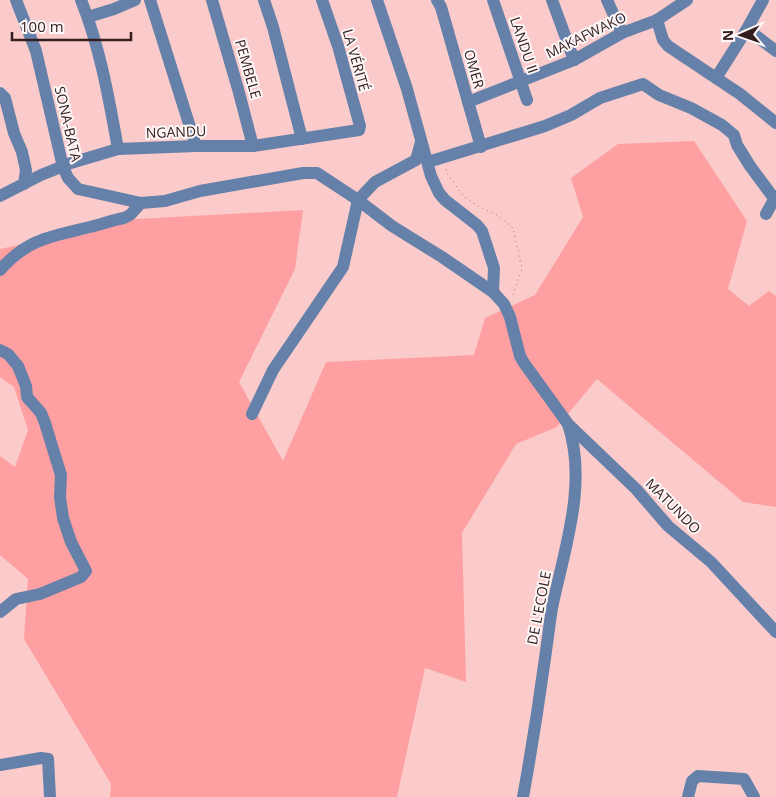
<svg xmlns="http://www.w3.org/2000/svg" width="776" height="797" font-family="'Open Sans',sans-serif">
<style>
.green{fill:#fea0a2}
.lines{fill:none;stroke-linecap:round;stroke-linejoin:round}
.path{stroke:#987575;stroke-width:1;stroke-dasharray:1 4;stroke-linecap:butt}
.minor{stroke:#6580a9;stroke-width:12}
.labels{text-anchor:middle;stroke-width:4;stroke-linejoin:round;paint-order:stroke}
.street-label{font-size:14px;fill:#331d1e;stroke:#fef7f7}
</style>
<rect width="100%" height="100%" fill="#facbca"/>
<!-- green -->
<path class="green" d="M694,141L747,221L728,289L749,306L769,291L776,296V507L743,502L597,379L557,427L516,444L462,533L466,682L425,668L397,797H110L111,784L24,639L28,579L0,555V456L15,467L28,430L14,387L0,377V249L137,219L303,210L295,269L239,382L283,461L326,362L474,355L485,318L535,295L583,217L571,178L618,144Z"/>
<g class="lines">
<!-- path -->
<path class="path" d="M446,169L447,173L463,196L480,207L497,215L513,228L522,269L512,297"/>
<!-- minor -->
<g class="minor">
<path d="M16,0L36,51L63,167L68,178L78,189L141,203"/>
<path d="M81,0C100,47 109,99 118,149"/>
<path d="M150,0L196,146"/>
<path d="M212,0L238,89L253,146"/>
<path d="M264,0L273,27L302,139"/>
<path d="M377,0L407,89L431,176L439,193L445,200L477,225L482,231L494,268L493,292"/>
<path d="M437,0L441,7L481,147"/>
<path d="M493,0L527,100"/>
<path d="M552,0L574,60"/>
<path d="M607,0L622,33"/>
<path d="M88,17L114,9L135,0"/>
<path d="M657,20L663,40L668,46L740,94L776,123"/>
<path d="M747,29L776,51"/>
<path d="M716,78L747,29L763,0"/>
<path d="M0,93L5,98L14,133L22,152L26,170L24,184"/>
<path d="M468,102L574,60L622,33L657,20L687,0"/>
<path d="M428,162L545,126L571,115L600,98L643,84L659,95L691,108L722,125L734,135L737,145L750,166L776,201"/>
<path d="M0,196L41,175L71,163L118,149L196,146H253L359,130L360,126L338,46L322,0"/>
<path d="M766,214L776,196"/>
<path d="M0,270C27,239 52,236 90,227C102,224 113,220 124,218L130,215L141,203L165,201L200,191L303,173H317L358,200L392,226L442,257L493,292L504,304L510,317L520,356L524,363L568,424L636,489L668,526L711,562L776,632"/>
<path d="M0,350L8,354L18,366L26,386L27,397L41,413L45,423L61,475L60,497L63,518L71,542L86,571L81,577L40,594L16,599L0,612"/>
<path d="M252,414L273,370L343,267L358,200L375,182L416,160L421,142"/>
<path d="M0,765L41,758L48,759L50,797"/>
<path d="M523,797C531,753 538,709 544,665C547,646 549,627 552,608C564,550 588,484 568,424"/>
<path d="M688,797L692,781L698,776L744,779L754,797"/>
</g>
</g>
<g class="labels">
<!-- street labels -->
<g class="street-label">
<text transform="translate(586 35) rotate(-26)" y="5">MAKAFWAKO</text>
<text transform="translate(524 45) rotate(71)" y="5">LANDU II</text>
<text transform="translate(356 60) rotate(74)" y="5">LA VÉRITÉ</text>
<text transform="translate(248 69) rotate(74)" y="5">PEMBELE</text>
<text transform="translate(474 69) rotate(74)" y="5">OMER</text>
<text transform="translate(68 124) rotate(77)" y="5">SONA-BATA</text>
<text transform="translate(176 132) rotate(-2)" y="5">NGANDU</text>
<text transform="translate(673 506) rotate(45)" y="5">MATUNDO</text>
<text transform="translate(539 608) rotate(-79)" y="5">DE L'ECOLE</text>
</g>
</g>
<!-- north arrow -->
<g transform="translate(741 35) rotate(268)" stroke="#fef7f7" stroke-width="4" paint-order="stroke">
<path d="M0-4L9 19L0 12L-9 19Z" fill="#331d1e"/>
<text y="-8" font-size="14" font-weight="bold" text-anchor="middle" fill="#331d1e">N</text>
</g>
<!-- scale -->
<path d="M12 32v8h119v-8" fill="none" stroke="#331d1e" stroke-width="2.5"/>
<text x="20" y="32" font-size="15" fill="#331d1e" stroke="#fef7f7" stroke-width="4" paint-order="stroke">100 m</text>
</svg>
